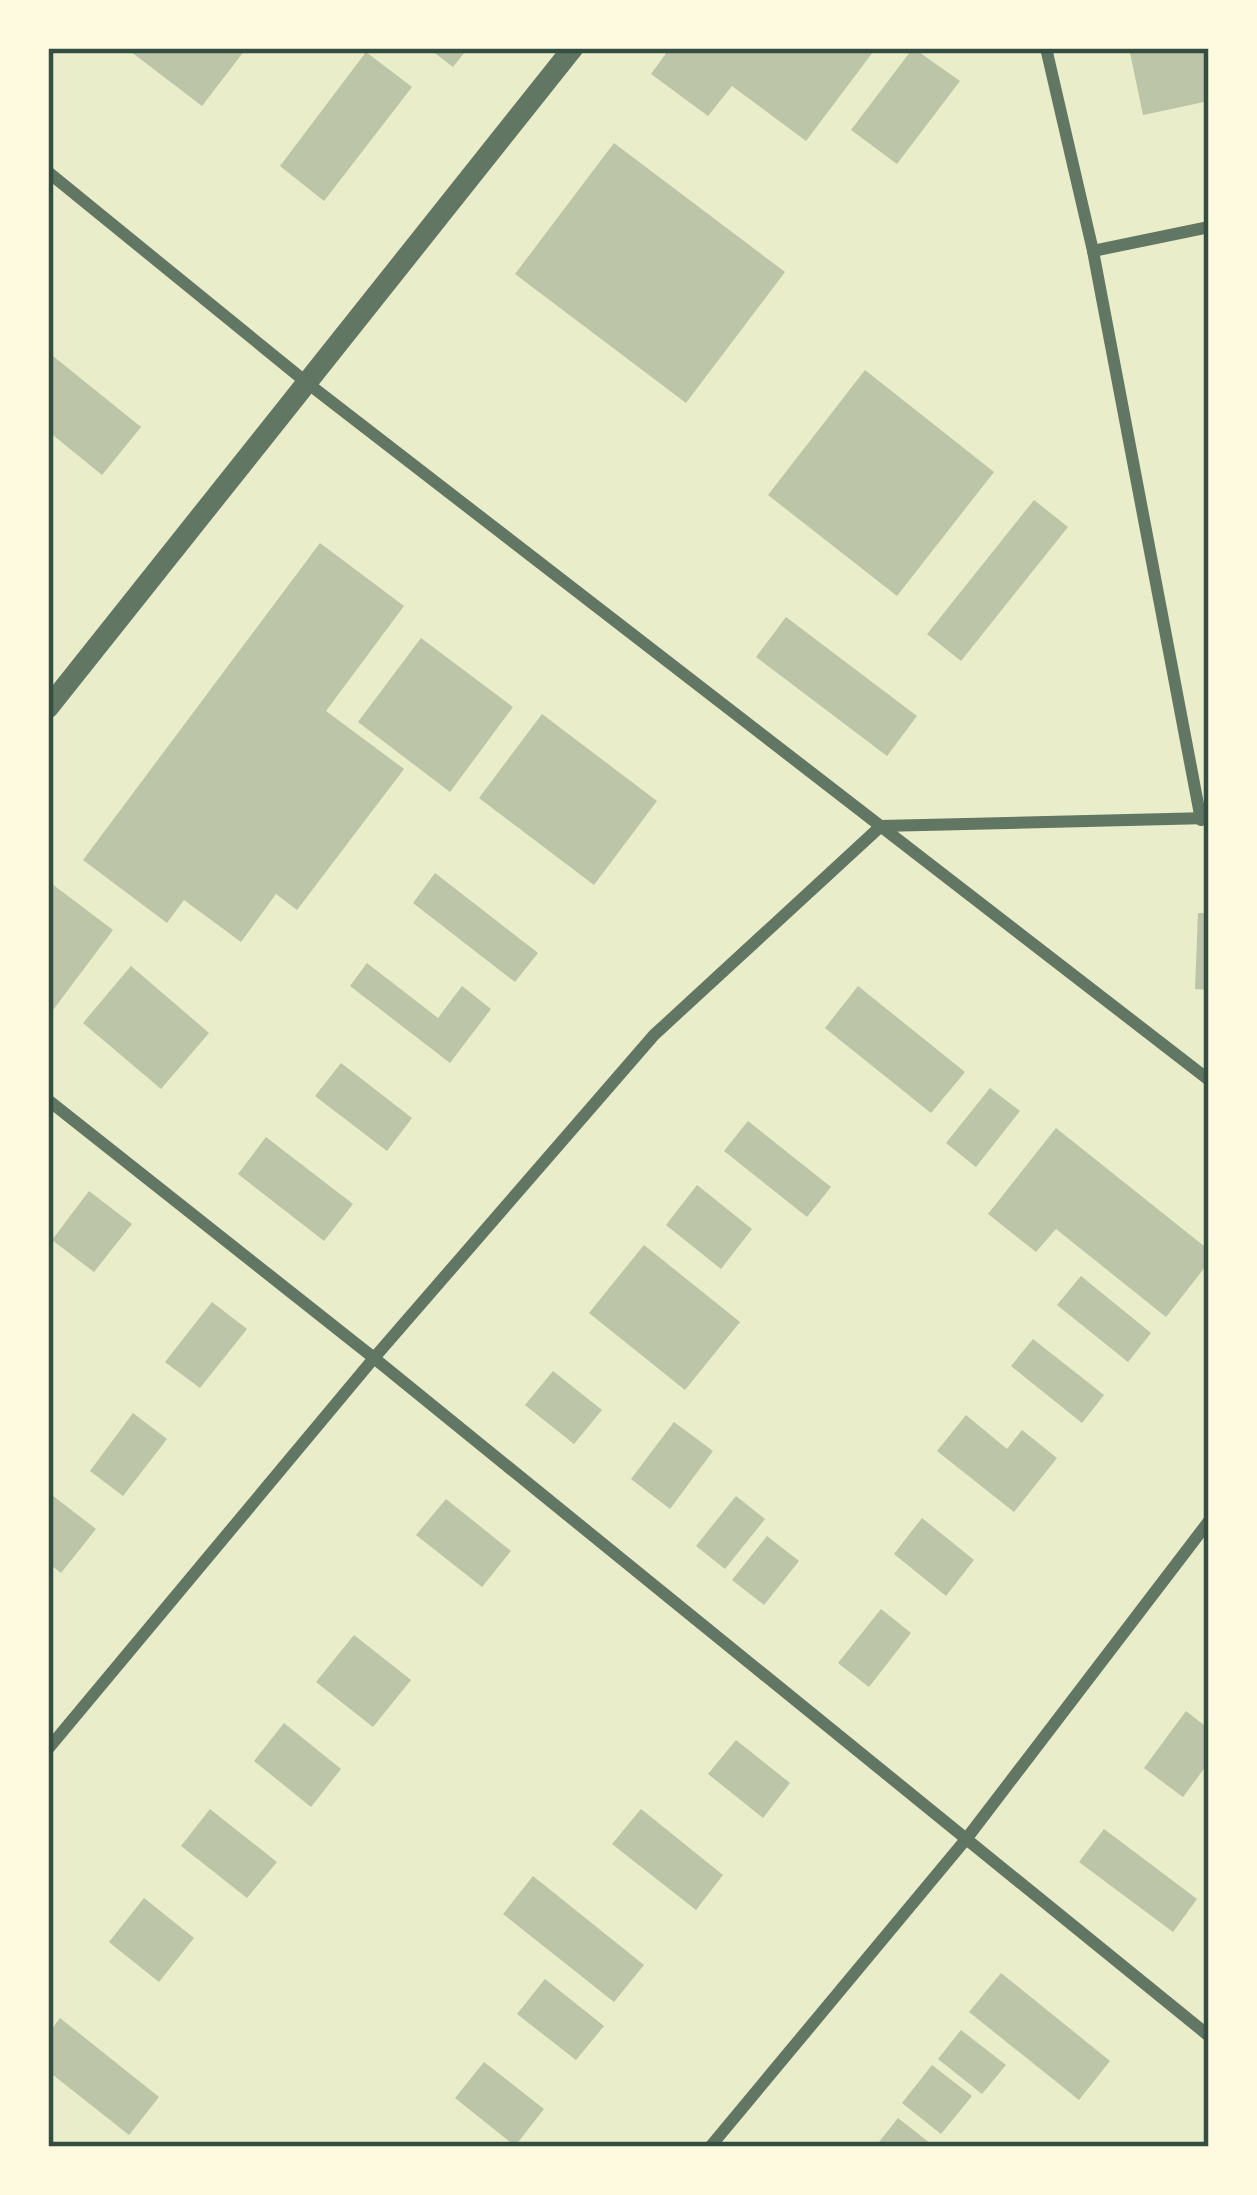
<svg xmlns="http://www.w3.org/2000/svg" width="1257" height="2195" font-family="'Open Sans',sans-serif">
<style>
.building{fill:#bcc5a7}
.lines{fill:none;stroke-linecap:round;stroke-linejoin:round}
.minor{stroke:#617663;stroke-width:12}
.tertiary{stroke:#617663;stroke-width:21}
.neatline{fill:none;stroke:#344e41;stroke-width:4.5}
</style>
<rect width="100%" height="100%" fill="#e9edc9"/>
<!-- building -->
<g class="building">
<path d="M126,48H243L245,50L202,106Z"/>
<path d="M428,48H468L453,67Z"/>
<path d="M670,48H876L806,141L732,86L708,116L651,74Z"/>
<path d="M913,48L960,81L897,164L851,130Z"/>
<path d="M1129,48H1209V101L1143,115Z"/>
<path d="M366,52L412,87L324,201L280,166Z"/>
<path d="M614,143L785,272L686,403L515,274Z"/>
<path d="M48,352L141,427L102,475L48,431Z"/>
<path d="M865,370L994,472L897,596L768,495Z"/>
<path d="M1034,500L1068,527L961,661L927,634Z"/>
<path d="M320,543L404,606L326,711L404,769L297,910L276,894L241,942L184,900L167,923L83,860Z"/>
<path d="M786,617L917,716L887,756L756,657Z"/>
<path d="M421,638L513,707L450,792L358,722Z"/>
<path d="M542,714L657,801L594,885L479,798Z"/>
<path d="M435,873L538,953L515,982L413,903Z"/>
<path d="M48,881L113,930L53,1010L48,1006Z"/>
<path d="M1198,913H1209V990L1195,989Z"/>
<path d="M367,963L438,1018L462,986L491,1009L450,1063L350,986Z"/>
<path d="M131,966L209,1033L161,1089L83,1023Z"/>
<path d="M858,986L965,1072L931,1113L825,1028Z"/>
<path d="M341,1063L412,1118L387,1151L315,1096Z"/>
<path d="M990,1088L1020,1111L976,1167L946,1143Z"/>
<path d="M748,1121L831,1187L807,1217L724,1151Z"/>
<path d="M1056,1128L1209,1250V1262L1166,1317L1056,1229L1036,1252L988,1214Z"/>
<path d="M266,1137L353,1204L324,1241L238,1174Z"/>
<path d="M697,1185L752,1229L721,1269L666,1225Z"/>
<path d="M89,1191L132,1224L94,1272L52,1240Z"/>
<path d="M644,1245L740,1322L685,1390L589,1313Z"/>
<path d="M1081,1276L1151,1333L1128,1362L1057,1305Z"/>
<path d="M212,1302L247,1329L200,1388L165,1362Z"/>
<path d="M1033,1339L1104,1395L1082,1423L1011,1366Z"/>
<path d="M553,1371L602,1410L574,1444L525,1405Z"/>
<path d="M133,1413L167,1439L123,1496L90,1471Z"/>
<path d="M966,1415L1007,1449L1022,1430L1057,1458L1014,1512L937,1451Z"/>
<path d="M674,1422L713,1451L670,1509L631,1479Z"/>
<path d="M48,1492L96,1529L61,1573L48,1563Z"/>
<path d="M736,1496L765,1519L725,1569L696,1546Z"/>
<path d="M446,1499L511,1551L482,1587L416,1535Z"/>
<path d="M922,1518L974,1560L946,1596L894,1554Z"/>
<path d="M767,1536L799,1561L764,1605L732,1580Z"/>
<path d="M881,1609L911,1633L869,1687L838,1663Z"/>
<path d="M354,1635L411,1680L373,1727L316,1682Z"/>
<path d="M1186,1711L1209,1729V1762L1183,1797L1144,1768Z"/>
<path d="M284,1723L341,1769L311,1807L254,1761Z"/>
<path d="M736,1740L790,1783L763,1818L708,1774Z"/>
<path d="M210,1809L277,1862L247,1898L181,1846Z"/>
<path d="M641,1809L723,1875L696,1910L612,1844Z"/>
<path d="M1104,1829L1197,1899L1173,1932L1079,1862Z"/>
<path d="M533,1876L644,1965L614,2002L503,1914Z"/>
<path d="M144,1898L194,1938L159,1982L109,1942Z"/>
<path d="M1001,1973L1110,2061L1079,2100L969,2012Z"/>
<path d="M545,1979L604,2026L576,2060L517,2014Z"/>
<path d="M60,2018L159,2097L129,2135L48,2071V2034Z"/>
<path d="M961,2030L1006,2065L982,2094L938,2059Z"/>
<path d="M484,2062L544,2109L515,2146L455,2098Z"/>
<path d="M932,2065L972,2096L941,2134L902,2103Z"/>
<path d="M898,2118L935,2147H875Z"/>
</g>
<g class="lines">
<!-- minor -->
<g class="minor">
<path d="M1046,48L1093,251L1201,820"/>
<path d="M48,172L306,382L1209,1080"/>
<path d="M1093,251L1209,227"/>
<path d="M48,1100L374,1358L1209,2036"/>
<path d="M48,1749L374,1358L654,1035L881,826L1209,818"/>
<path d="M710,2147L967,1838L1209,1521"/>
</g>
<!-- tertiary -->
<path class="tertiary" d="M48,708L573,48"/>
</g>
<!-- border -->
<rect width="1257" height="2195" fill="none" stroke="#fefae0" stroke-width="102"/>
<rect x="51" y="51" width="1155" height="2093" class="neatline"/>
</svg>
